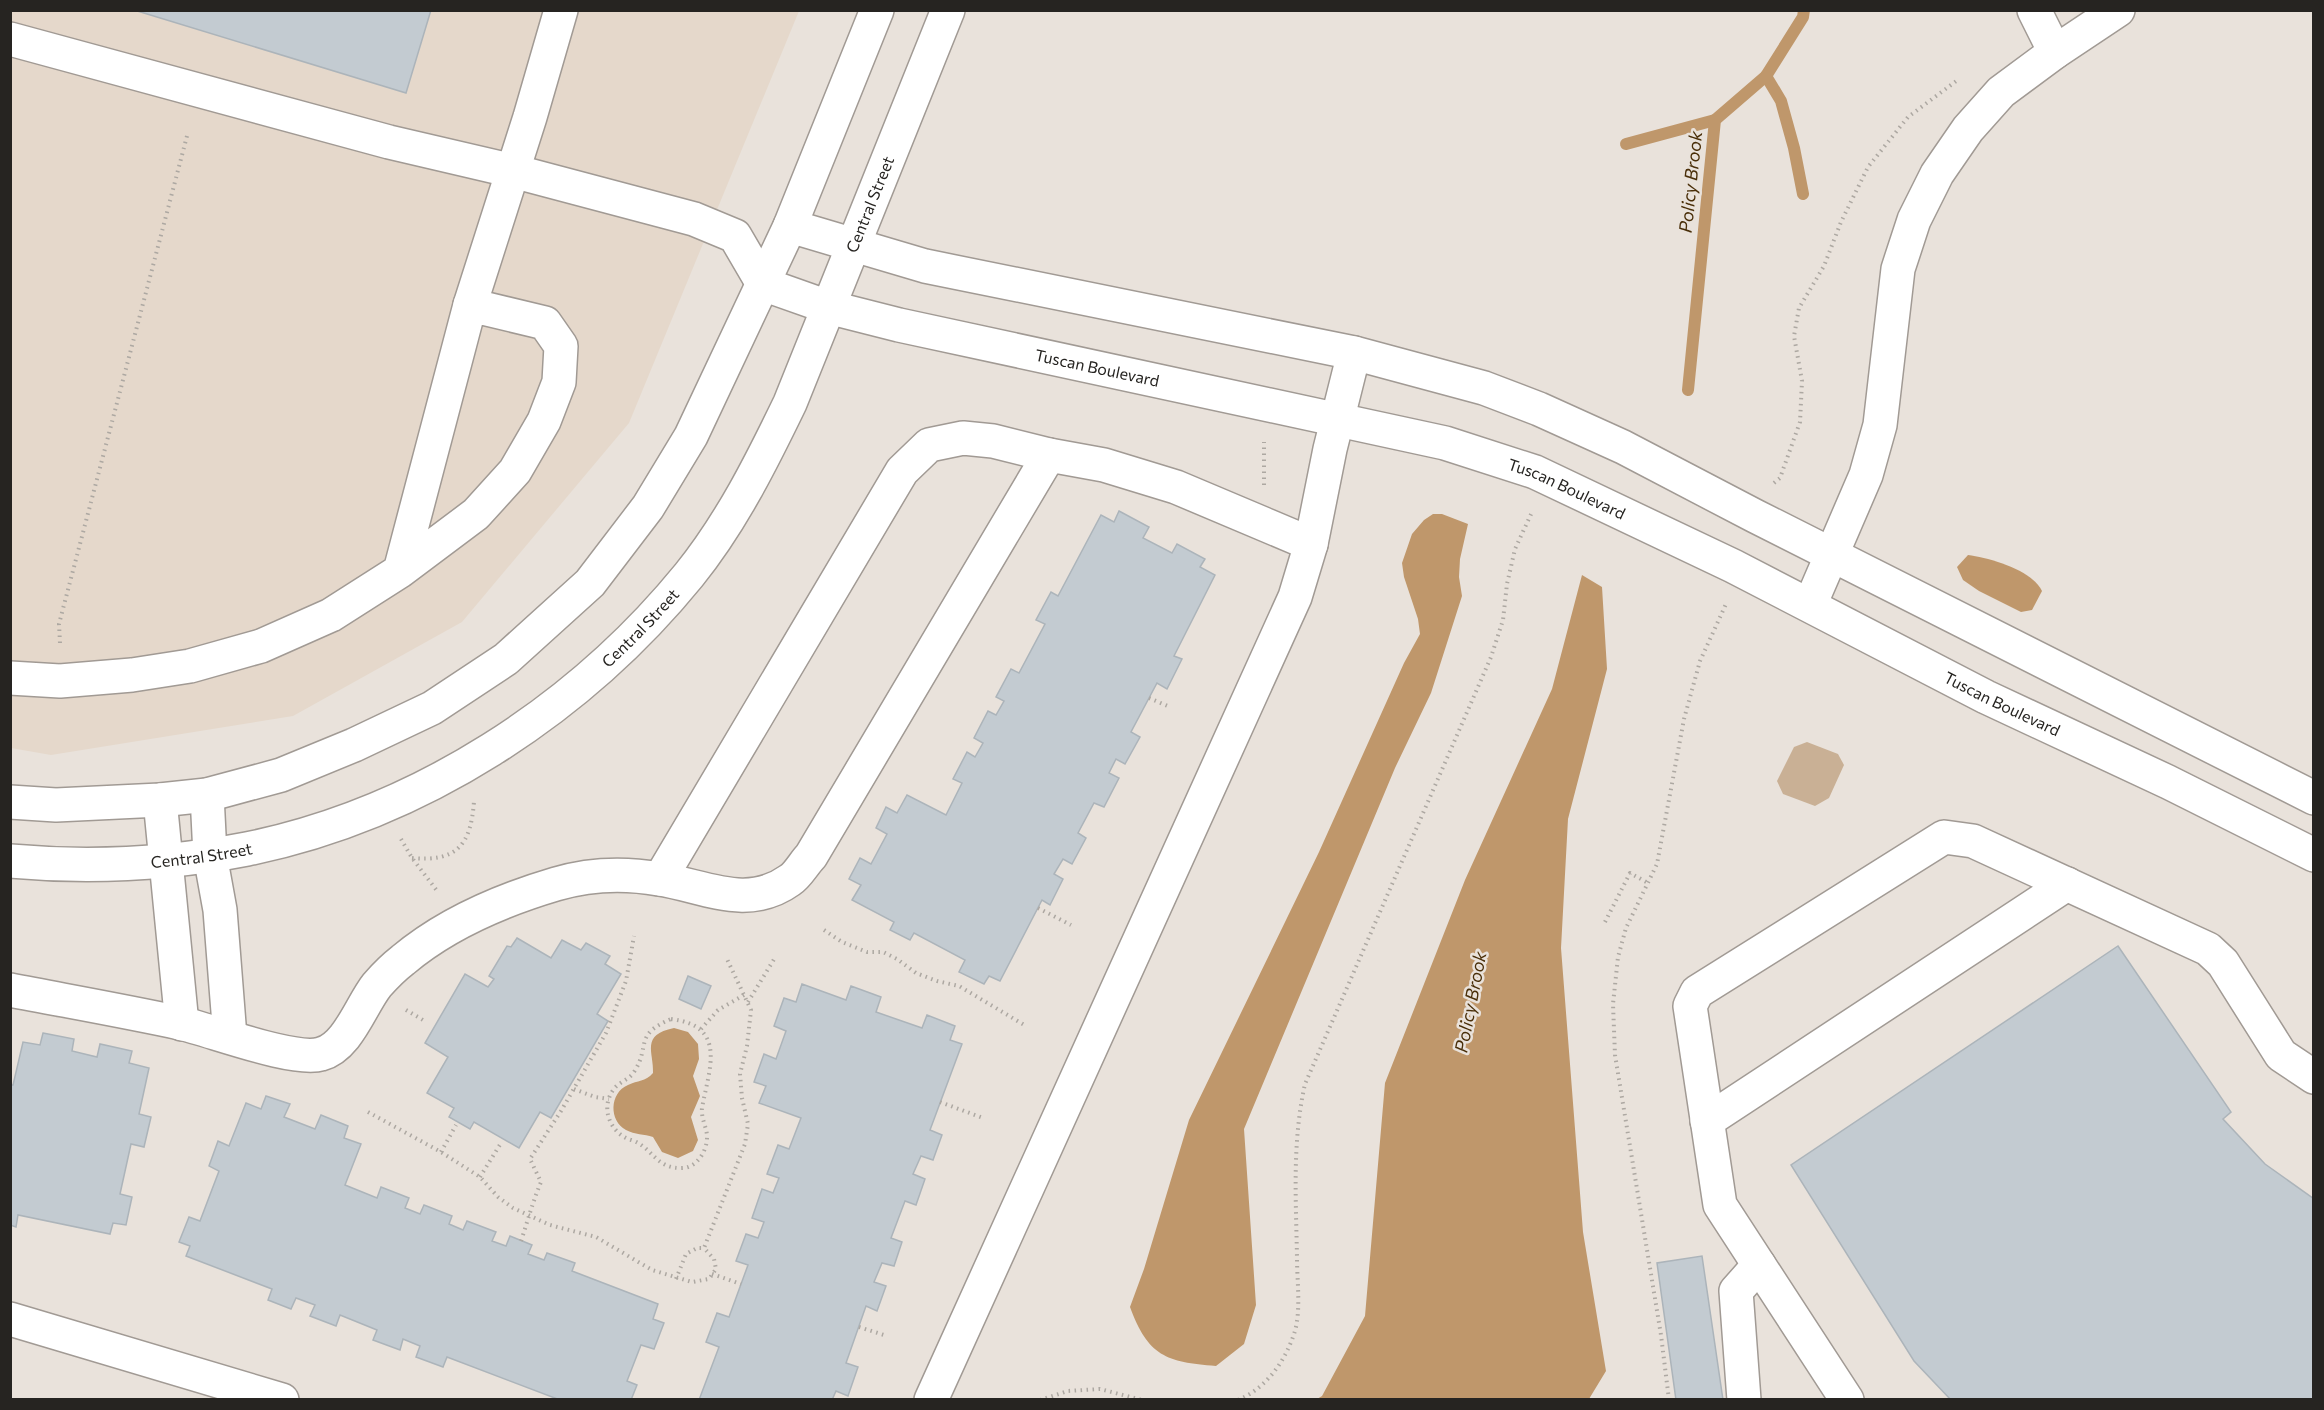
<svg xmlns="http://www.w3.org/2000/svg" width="2324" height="1410" font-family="Commissioner,sans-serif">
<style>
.built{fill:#e5d8cb}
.green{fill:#c9b095}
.water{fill:#bf976b}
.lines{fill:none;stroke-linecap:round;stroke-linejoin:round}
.stream{stroke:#bf976b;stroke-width:12}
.building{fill:#c3cbd1;stroke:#acb4ba;stroke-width:1.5}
.minor-casing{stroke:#a19a94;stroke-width:36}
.major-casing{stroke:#a19a94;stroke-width:36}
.path{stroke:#ada8a2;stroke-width:4;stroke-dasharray:1.5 4.5;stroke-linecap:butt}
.minor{stroke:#fff;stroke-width:33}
.major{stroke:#fff;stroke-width:33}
.labels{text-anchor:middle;stroke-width:5;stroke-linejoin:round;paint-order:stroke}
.street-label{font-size:16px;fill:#262421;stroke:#e9e2db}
.water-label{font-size:18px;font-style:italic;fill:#492e08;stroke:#e9e2db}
</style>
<rect width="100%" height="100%" fill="#e9e2db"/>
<!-- built -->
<path class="built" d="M10,11H799L629,423L462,622L293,716L51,755L11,748Z"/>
<!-- green -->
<path class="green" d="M1807,742L1838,754L1844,765L1829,798L1815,806L1783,794L1777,781L1794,747Z"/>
<!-- water -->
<g class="water">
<path d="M1433,514H1442L1468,524L1460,559L1459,577L1462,596L1431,693L1395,768L1244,1129L1256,1305L1244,1344L1216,1366C1166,1362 1148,1356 1130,1307L1144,1269L1189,1120L1319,852L1404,663L1420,634L1418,619L1404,577L1402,563L1412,534L1424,520Z"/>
<path d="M1968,555C1990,558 2032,570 2042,591L2032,610L2021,612L1979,591L1963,580L1957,567Z"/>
<path d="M1582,575L1602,587L1607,669L1568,819L1561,948L1583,1232L1606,1371L1589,1399L1381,1398L1317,1399L1322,1396L1365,1316L1385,1083L1465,880L1552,689Z"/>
<path d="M674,1028L688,1032L698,1044L699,1059L693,1076L700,1096L691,1117L698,1140L693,1151L678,1158L662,1152L653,1137C644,1134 635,1135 626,1130C609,1121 609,1093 628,1085C638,1080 645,1082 653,1073C654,1052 640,1035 674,1028Z"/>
</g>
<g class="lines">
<!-- stream -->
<g class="stream">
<path d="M1766,76L1781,101L1794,148L1803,194"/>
<path d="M1626,144L1715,120"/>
<path d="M1688,390L1715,120L1766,76L1803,17L1804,10"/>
</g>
</g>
<!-- building -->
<g class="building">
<path d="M134,10H431L406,93Z"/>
<path d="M1119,511L1149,527L1143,538L1172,553L1177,544L1205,559L1200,567L1215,575L1174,656L1182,659L1167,689L1157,683L1131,732L1140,737L1125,764L1116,759L1109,773L1119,778L1104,807L1094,803L1078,833L1086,838L1072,864L1063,859L1054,874L1063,879L1050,905L1042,900L1000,981L989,976L984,984L959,972L965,960L914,933L910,940L890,930L894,922L852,900L861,885L849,879L860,858L871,864L887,834L876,828L886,807L897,813L907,795L946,815L962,783L953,779L967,752L975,757L983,743L974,738L988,711L996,715L1004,701L996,697L1011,669L1019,673L1045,624L1036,620L1051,592L1058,596L1101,515L1114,522Z"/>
<path d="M517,938L551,958L562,940L581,950L586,943L610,956L605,964L621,974L597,1014L608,1021L551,1118L540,1112L519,1148L474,1122L470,1129L449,1117L454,1108L427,1093L448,1057L425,1043L465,974L488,987L494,979L489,976L507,946L511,947Z"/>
<path d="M2118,946L2231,1112L2223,1119L2265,1164L2314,1199V1400H1951L1914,1361L1791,1165Z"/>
<path d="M688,976L711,986L701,1009L679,999Z"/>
<path d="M802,984L846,1000L851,986L881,997L876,1012L922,1028L927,1015L955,1026L950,1040L962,1044L930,1130L942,1135L933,1160L921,1156L913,1174L925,1179L916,1205L905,1201L891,1238L902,1242L894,1266L882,1263L874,1282L886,1286L877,1311L866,1306L846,1363L858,1367L848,1396L836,1391L832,1400H699L719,1347L706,1342L717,1313L729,1317L748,1265L736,1261L746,1234L758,1238L764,1222L752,1218L762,1189L773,1193L779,1178L767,1174L778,1145L789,1149L801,1118L759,1103L766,1086L754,1082L764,1054L776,1059L786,1031L774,1026L784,998L796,1002Z"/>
<path d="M43,1033L74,1039L72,1051L97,1057L100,1044L132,1051L129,1063L149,1068L139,1114L151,1117L144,1147L131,1144L120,1194L132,1197L126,1225L113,1223L110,1234L18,1215L16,1227L10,1225V1085H13L23,1042L40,1045Z"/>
<path d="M266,1096L290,1104L284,1117L315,1129L321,1115L348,1126L344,1138L361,1144L345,1185L377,1198L381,1187L409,1198L405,1208L420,1214L424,1205L452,1216L449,1224L463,1230L467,1221L496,1232L492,1241L506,1246L510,1236L532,1245L528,1254L544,1260L547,1253L575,1263L572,1271L658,1304L653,1319L664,1323L654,1349L641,1345L627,1381L637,1385L631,1400H560L447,1357L443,1367L416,1357L420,1346L403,1339L400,1350L373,1340L377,1330L340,1315L336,1326L310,1316L315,1305L296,1298L291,1309L268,1300L272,1289L186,1256L190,1246L179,1242L189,1217L200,1221L219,1171L209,1166L218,1141L229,1146L246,1103L261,1109Z"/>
<path d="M1702,1256L1723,1400H1676L1657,1263Z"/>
</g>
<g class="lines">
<!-- minor casing -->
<g class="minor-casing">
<g id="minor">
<path d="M2034,10L2055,52"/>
<path d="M10,39L389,142L513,171L694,219L735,236L763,284"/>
<path d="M470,305L530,117L561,10"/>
<path d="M1810,605L1866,475L1880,425L1898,269L1914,220L1937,174L1968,129L2001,92L2055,52L2118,10"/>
<path d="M10,678L60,681L132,675L190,666L261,646L331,615L400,571L476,514L515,471L544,421L559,382L561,346L545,323L470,305L400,571"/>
<path d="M207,795L210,855L220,910L230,1037"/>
<path d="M160,800L182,1024"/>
<path d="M10,802L56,805L160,800L207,795L281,775L354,745L432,708L506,659L590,583L648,507L691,436L790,226L877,10"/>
<path id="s1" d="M10,861C89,868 170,864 247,849C419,814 579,710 689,575C731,523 761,463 790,403L948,10"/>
<path d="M660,879L902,471L929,445L963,438L993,441L1049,455"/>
<path d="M10,990C67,1001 124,1011 180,1023C211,1030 294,1062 321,1054C348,1047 361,1005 377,985C384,977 394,967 403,960C447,923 502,900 556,884C590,874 625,873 659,879C705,886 747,911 790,880C798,875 804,863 811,856L1049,455L1104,465L1176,487L1311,544L1330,449L1354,353"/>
<path d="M1707,1121L2067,884"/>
<path d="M10,1319L282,1400"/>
<path d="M931,1400L1295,597L1311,544"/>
<path d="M1744,1400L1736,1291L1759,1265"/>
<path d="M1847,1400L1720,1205L1690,1006L1697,992L1944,837L1973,841L2208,949L2223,963L2281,1055L2314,1077"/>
</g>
</g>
<!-- major casing -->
<g class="major-casing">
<g id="major">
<path d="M790,226L925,266L1354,353L1484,388L1539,409L1623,447L1755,516L2314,798"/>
<path id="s2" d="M763,284L828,307L899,325L1445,443L1535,472L1733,566L1986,697L2168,782L2314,855"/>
</g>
</g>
<!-- path -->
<g class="path">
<path d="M1774,483L1780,478L1800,422L1802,381L1794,336L1799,308L1824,266L1841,222L1868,167L1908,117L1959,79"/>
<path d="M1264,485V442"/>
<path d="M60,643L59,624L187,136"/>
<path d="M1149,698L1170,707"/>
<path d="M401,839L412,858L438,892"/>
<path d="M412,858C456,862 471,846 474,801"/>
<path d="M1038,908L1071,925"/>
<path d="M1605,922L1630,873L1648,883"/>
<path d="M824,930L842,942L867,952H883L897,959L916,973L937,981L959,986L1026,1026"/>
<path d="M748,1002L776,956"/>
<path d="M406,1010L423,1020"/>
<path d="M671,1019C728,1026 709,1069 702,1108C701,1118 706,1126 707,1135C708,1150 697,1168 682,1168C655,1169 653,1147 631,1140C611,1134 599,1108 614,1089C619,1082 630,1079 634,1072C651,1046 633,1035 671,1019Z"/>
<path d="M701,1029L718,1010L744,995"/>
<path d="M574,1089L595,1097L609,1099"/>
<path d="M940,1102L983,1118"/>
<path d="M368,1112L441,1152L480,1177L498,1197L513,1208L550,1225L596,1237L652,1270L692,1282L709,1279L716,1269L714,1259L704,1248L745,1144L748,1124L742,1098L740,1074L747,1046L751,1010L726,957"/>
<path d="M441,1152L456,1125"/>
<path d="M480,1177L501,1143"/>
<path d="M521,1241C528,1220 533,1201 541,1182L530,1159L561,1111L606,1033L626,981L634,936"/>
<path d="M712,1274L741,1284"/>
<path d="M676,1279L686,1254L697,1248H704"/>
<path d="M859,1327L884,1335"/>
<path d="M1040,1400L1068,1391L1100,1389L1142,1400"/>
<path d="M1238,1400C1267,1388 1286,1360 1295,1331C1301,1309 1297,1281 1297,1258C1296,1199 1292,1142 1305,1084L1491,657L1503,620L1507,584L1515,549L1532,512"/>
<path d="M1669,1400L1661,1335L1615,1055L1613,1004L1618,957L1626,928L1657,864L1684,719L1700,661L1726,604"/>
</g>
<!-- minor -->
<use href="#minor" class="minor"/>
<!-- major -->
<use href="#major" class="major"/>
</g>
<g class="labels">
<!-- street labels -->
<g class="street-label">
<text dy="6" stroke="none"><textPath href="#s1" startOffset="1182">Central Street</textPath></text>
<text dy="6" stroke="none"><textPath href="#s2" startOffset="345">Tuscan Boulevard</textPath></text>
<text dy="6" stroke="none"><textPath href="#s2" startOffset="831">Tuscan Boulevard</textPath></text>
<text dy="6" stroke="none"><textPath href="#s1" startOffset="696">Central Street</textPath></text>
<text dy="6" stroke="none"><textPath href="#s2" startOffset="1317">Tuscan Boulevard</textPath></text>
<text dy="6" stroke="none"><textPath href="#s1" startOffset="192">Central Street</textPath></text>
</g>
<!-- water labels -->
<g class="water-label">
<text transform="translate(1691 182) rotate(-84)" y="6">Policy Brook</text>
<text transform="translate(1471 1002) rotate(-79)" y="6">Policy Brook</text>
</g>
</g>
<!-- border -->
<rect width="2324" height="1410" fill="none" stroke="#262421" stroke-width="24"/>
</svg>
